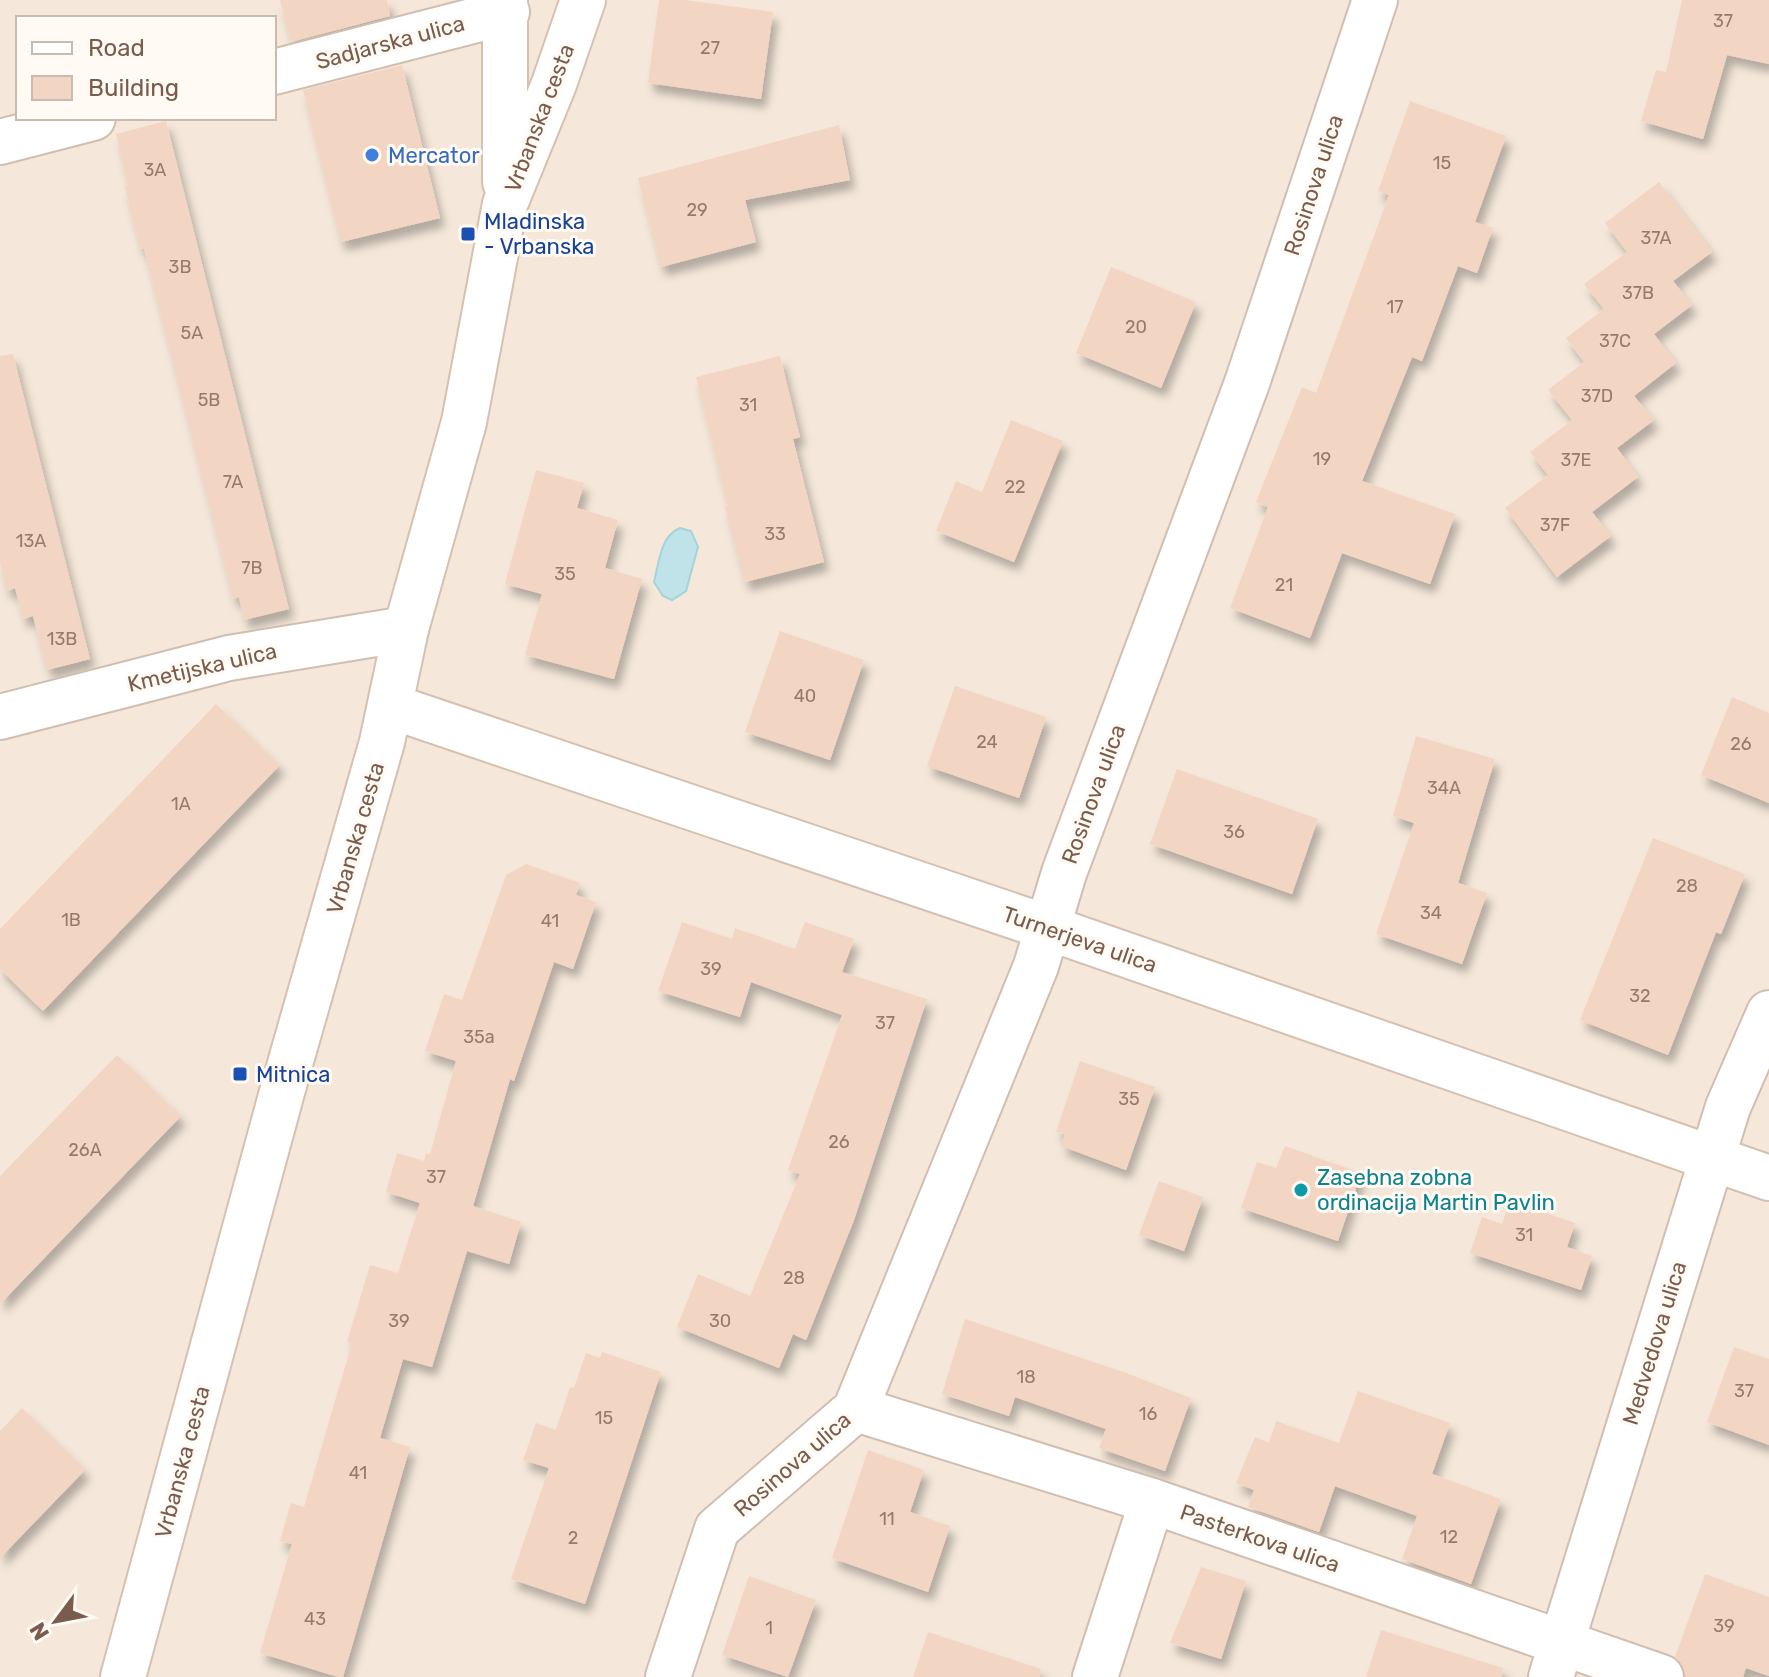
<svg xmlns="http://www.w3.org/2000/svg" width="1769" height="1677" font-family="Rubik,sans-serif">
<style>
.residential{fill:#f5e8da;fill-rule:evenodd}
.water{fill:#bfe3e8;stroke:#a5d3da;stroke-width:2}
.building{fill:#f3d5c3;filter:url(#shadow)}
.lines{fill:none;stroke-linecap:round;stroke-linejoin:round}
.street-casing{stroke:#d1beb0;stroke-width:48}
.secondary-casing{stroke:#d6c0b0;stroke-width:48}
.street{stroke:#fff;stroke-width:44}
.secondary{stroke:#fff;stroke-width:44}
.shop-dot{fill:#3f7fe0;stroke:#fffaf3;stroke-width:3}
.transit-dot{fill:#1a4fb4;stroke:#fffaf3;stroke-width:3}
.culture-dot{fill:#0f9aa8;stroke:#fffaf3;stroke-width:3}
.labels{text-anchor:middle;stroke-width:6;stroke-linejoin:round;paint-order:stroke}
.number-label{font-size:18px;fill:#987a6a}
.street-label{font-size:22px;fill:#7a5c4d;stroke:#fffaf3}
.shop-label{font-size:22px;fill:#366cbe;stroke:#fffaf3;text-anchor:start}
.transit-label{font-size:22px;fill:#164399;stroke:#fffaf3;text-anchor:start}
.culture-label{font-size:22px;fill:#0d838f;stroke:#fffaf3;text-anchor:start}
</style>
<defs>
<filter id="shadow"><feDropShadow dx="5" dy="9" stdDeviation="4" flood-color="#0004"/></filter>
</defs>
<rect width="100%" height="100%" fill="#fdf6ec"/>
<!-- residential -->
<path class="residential" d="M0,0H1769V1677H0ZM18,18H274V118H18Z"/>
<!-- water -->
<path class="water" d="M680,528L691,531L698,547L686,591L672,600L663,596L654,582C659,563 660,536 680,528Z"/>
<!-- building -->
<g class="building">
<path d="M280,0H387L390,16L291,42Z"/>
<path d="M659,0H685L773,12L761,99L648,83Z"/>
<path d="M1682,0H1769V64L1727,55L1703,139L1641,121L1656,70L1666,72Z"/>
<path d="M402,65L440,218L341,242L303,90Z"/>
<path d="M1410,101L1506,136L1475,222L1493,228L1477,273L1458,266L1422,361L1412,357L1362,481L1455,514L1430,584L1342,553L1310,638L1230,608L1268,507L1256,502L1302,387L1316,393L1389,195L1378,191Z"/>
<path d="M166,121L289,609L244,620L239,597L233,599L144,248L141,249L132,218L125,186L128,185L116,134Z"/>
<path d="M839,125L850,180L745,200L756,242L661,267L638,178Z"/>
<path d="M1659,182L1712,252L1673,281L1692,305L1654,334L1676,363L1634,396L1654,420L1617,448L1638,477L1592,512L1611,536L1557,577L1505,508L1548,475L1530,452L1572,420L1548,390L1584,362L1566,338L1604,309L1584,284L1627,252L1605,223Z"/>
<path d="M1111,267L1196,302L1161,388L1076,353Z"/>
<path d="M13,354L90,659L47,670L33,616L23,619L15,588L7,591L0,562V356Z"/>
<path d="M780,356L800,437L793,439L824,562L745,582L725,507L728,506L696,377Z"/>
<path d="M1011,420L1063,441L1014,562L936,531L956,481L982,492Z"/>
<path d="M536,470L584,483L577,508L618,520L605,568L642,579L614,679L525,655L542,594L505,584Z"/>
<path d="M780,631L864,660L830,760L745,732Z"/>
<path d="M955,686L1046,717L1019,798L927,766Z"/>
<path d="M1732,697L1769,713V803L1701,775Z"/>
<path d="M216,704L280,765L43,1011L0,969V929Z"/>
<path d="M1416,736L1495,759L1458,883L1487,893L1462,964L1376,934L1414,823L1393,816Z"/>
<path d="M1177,769L1318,819L1292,894L1150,844Z"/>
<path d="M1653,838L1745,874L1721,934L1716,932L1668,1055L1580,1020Z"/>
<path d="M526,864L580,883L576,895L596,902L573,969L554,962L514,1081L510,1079L473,1206L521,1222L509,1264L467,1251L432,1367L403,1359L380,1438L410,1447L343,1677H338L260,1653L292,1544L280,1541L291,1503L304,1507L352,1343L347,1342L370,1265L398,1273L420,1203L386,1192L397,1153L424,1161L426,1153L430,1154L456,1061L425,1051L444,994L462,1000L506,875Z"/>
<path d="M682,922L732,939L735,928L795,949L805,922L854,939L842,972L927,999L854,1220L806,1340L793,1334L779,1368L677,1327L698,1274L750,1296L800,1174L788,1170L842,1015L751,982L740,1017L658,991Z"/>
<path d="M117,1055L181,1116L0,1304V1176Z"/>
<path d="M1080,1061L1155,1087L1126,1170L1061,1146L1065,1134L1056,1132Z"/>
<path d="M1285,1146L1361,1173L1338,1241L1241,1208L1257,1162L1276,1168Z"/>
<path d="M1159,1181L1203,1197L1184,1251L1139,1235Z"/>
<path d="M1510,1201L1575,1223L1567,1247L1592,1256L1581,1290L1470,1253L1482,1217L1502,1224Z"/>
<path d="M965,1319L1126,1373L1191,1398L1165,1471L1099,1448L1106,1429L1015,1397L1009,1416L942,1394Z"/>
<path d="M1734,1347L1769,1359V1445L1707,1422Z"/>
<path d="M602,1352L661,1372L585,1604L511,1579L549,1468L523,1460L536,1423L556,1430L570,1387L574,1388L586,1353L600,1358Z"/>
<path d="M1358,1391L1450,1423L1432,1474L1501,1499L1471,1584L1402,1559L1417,1516L1335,1486L1319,1532L1248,1507L1254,1490L1236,1483L1255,1437L1269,1443L1276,1421L1339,1443Z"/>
<path d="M22,1408L85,1470L0,1558V1431Z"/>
<path d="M868,1450L924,1470L910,1512L950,1526L928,1592L832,1558Z"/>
<path d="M1201,1567L1246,1581L1221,1659L1170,1643Z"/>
<path d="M1705,1574L1769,1597V1676L1746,1668L1743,1677H1685L1680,1661L1675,1657Z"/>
<path d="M749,1576L816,1600L788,1677L722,1655Z"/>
<path d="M1381,1630L1503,1668L1501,1677H1366Z"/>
<path d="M928,1632L1041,1669L1039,1677H913Z"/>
</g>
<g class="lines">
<!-- street casing -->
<g class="street-casing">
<g id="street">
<path d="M274,72L507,12"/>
<path d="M0,142L93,118"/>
<path d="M0,717L229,658L406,629"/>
<path d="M856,1409L1152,1501L1661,1677"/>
<path d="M668,1677L717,1529L856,1409L858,1403L1036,966L1064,873L1247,383L1375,0"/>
<path d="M1095,1677L1152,1501"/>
<path d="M1551,1677L1728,1107L1769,1013"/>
</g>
</g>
<!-- secondary casing -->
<g class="secondary-casing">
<g id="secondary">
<path d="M505,182V0"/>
<path d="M390,706L1046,927L1769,1178"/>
<path d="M123,1677L282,1092L382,742L406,629L464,422L505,204L554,84L583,0"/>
</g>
</g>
<!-- street -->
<use href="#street" class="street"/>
<!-- secondary -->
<use href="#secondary" class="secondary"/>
</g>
<!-- markers -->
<circle class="shop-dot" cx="372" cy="155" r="8"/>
<g class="transit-dot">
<rect x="460" y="226" width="16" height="16" rx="4"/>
<rect x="232" y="1066" width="16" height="16" rx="4"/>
</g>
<circle class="culture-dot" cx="1301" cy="1190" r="8"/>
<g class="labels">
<!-- number labels -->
<g class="number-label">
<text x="1723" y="27">37</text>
<text x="710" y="54">27</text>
<text x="1442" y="169">15</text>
<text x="155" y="176">3A</text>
<text x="697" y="216">29</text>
<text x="1656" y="244">37A</text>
<text x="180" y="273">3B</text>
<text x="1638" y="299">37B</text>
<text x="1395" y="313">17</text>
<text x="1136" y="333">20</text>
<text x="192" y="339">5A</text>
<text x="1615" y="347">37C</text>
<text x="1597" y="402">37D</text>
<text x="209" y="406">5B</text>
<text x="748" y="411">31</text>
<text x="1322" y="465">19</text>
<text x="1576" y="466">37E</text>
<text x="233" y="488">7A</text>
<text x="1015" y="493">22</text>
<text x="1555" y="531">37F</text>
<text x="775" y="540">33</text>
<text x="31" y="547">13A</text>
<text x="252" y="574">7B</text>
<text x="565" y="580">35</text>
<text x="1284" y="591">21</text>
<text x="62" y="645">13B</text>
<text x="805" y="702">40</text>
<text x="987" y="748">24</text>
<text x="1741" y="750">26</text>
<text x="1444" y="794">34A</text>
<text x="181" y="810">1A</text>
<text x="1234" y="838">36</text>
<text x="1687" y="892">28</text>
<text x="1431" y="919">34</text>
<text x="71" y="926">1B</text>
<text x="550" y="927">41</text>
<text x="711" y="975">39</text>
<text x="1640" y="1002">32</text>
<text x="885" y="1029">37</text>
<text x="479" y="1043">35a</text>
<text x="1129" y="1105">35</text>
<text x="839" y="1148">26</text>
<text x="85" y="1156">26A</text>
<text x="436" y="1183">37</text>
<text x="1524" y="1241">31</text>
<text x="794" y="1284">28</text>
<text x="399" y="1327">39</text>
<text x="720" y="1327">30</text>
<text x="1026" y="1383">18</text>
<text x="1744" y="1397">37</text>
<text x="1148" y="1420">16</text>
<text x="604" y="1424">15</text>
<text x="358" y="1479">41</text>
<text x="887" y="1525">11</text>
<text x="1449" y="1543">12</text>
<text x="573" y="1544">2</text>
<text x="315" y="1625">43</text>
<text x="1724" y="1632">39</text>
<text x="769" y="1634">1</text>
</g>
<!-- street labels -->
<g class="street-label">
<text transform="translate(390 42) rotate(-15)" y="8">Sadjarska ulica</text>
<text transform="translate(539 118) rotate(-69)" y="8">Vrbanska cesta</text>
<text transform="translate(1313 185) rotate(-72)" y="8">Rosinova ulica</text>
<text transform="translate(202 667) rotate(-13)" y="8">Kmetijska ulica</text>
<text transform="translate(1093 794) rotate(-70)" y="8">Rosinova ulica</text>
<text transform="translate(355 838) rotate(-74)" y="8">Vrbanska cesta</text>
<text transform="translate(1080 939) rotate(19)" y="8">Turnerjeva ulica</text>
<text transform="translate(1654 1343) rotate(-73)" y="8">Medvedova ulica</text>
<text transform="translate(182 1462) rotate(-75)" y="8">Vrbanska cesta</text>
<text transform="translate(792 1464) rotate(-41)" y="8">Rosinova ulica</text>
<text transform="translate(1260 1538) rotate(19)" y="8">Pasterkova ulica</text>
</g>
<!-- shop labels -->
<g class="shop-label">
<text x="388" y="163">Mercator</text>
</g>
<!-- transit labels -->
<g class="transit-label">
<text x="484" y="229">Mladinska<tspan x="484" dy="25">- Vrbanska</tspan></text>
<text x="256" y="1082">Mitnica</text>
</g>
<!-- culture labels -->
<g class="culture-label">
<text x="1317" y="1185">Zasebna zobna<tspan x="1317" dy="25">ordinacija Martin Pavlin</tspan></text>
</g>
</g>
<!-- legend -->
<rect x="16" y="16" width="260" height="104" fill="#fffaf3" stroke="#cabbb1" stroke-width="2"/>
<rect x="32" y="42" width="40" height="12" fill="#ffffff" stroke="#cabbb1" stroke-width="2"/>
<text x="88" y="56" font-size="24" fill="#7a5c4d">Road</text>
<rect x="32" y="76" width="40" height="24" fill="#f3d5c3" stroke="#cabbb1" stroke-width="2"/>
<text x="88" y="96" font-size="24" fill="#7a5c4d">Building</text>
<!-- north arrow -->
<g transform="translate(56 1621) rotate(238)" stroke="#fffaf3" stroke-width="6" paint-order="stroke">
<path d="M0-6L14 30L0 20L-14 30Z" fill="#7a5c4d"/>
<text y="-12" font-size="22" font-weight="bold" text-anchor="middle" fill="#7a5c4d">N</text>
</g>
</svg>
